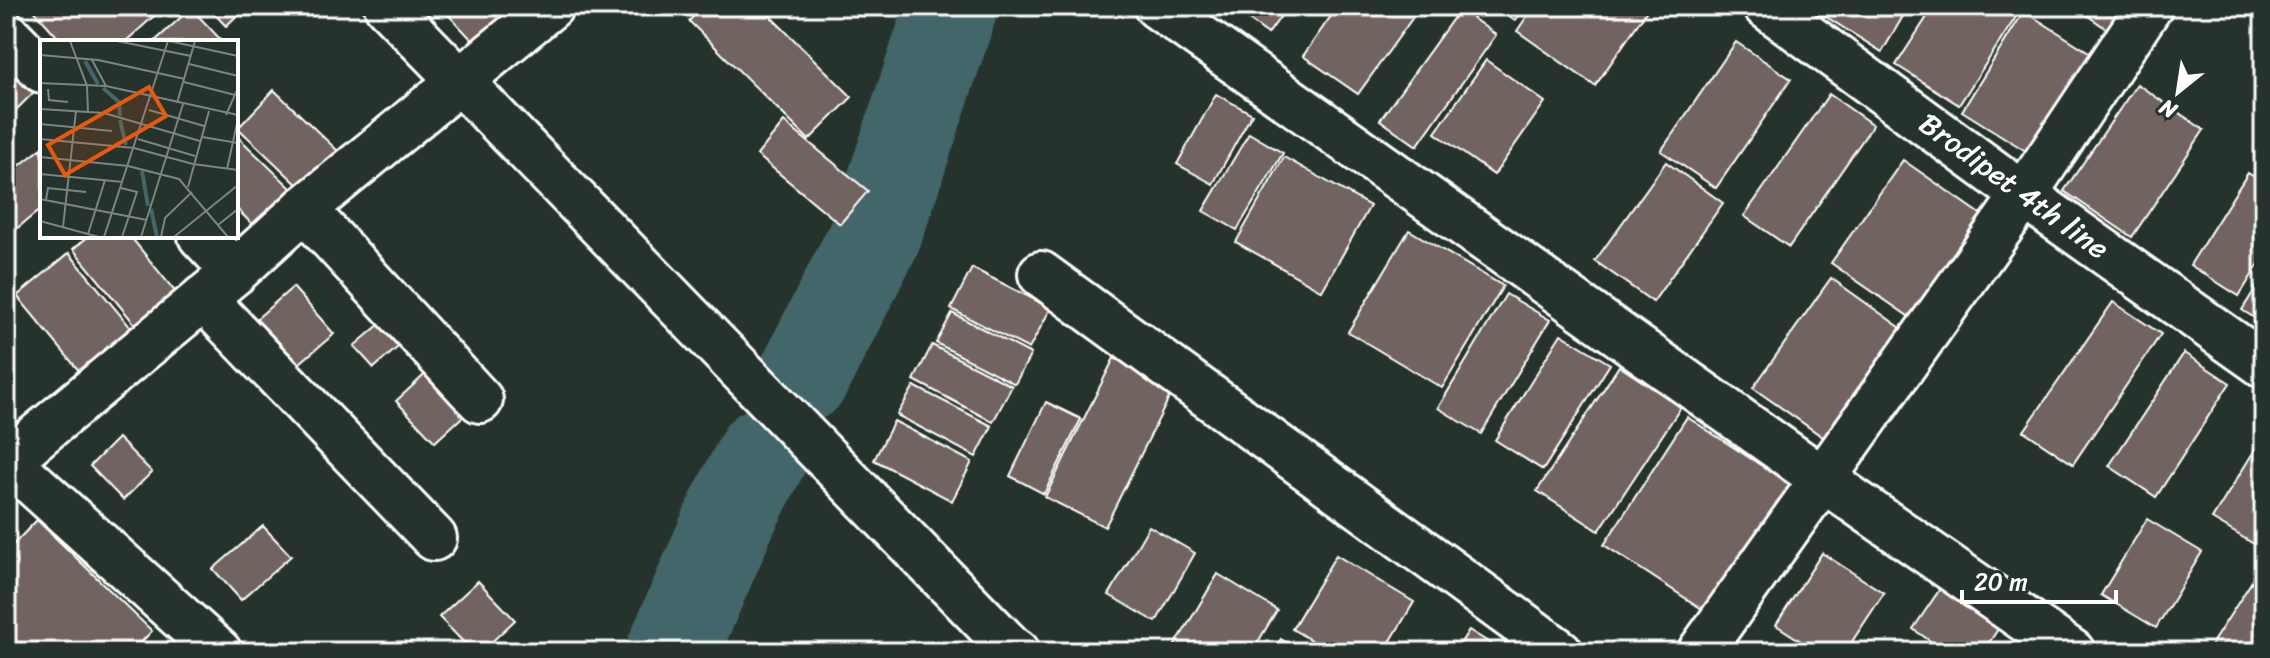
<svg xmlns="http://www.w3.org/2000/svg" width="2270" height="658" font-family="Sriracha,sans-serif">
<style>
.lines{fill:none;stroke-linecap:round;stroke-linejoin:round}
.river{stroke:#436669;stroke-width:92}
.building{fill:#71645e;stroke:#fff;stroke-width:2}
.minor-casing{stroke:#fff;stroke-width:50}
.tertiary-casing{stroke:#fff;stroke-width:50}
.minor{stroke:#26332d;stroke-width:44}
.tertiary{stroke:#26332d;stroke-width:44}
.labels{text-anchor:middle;stroke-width:8;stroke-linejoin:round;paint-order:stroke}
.street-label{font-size:30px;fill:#fff;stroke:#26332d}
.inset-river{fill:none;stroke:#436669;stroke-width:4}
.inset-road{fill:none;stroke:#7d8581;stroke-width:2}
.view{fill:#e8590c;fill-opacity:0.15;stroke:#e8590c;stroke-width:4}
.inset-edge{fill:none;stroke:#fff;stroke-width:4}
</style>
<rect width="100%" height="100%" fill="#26332d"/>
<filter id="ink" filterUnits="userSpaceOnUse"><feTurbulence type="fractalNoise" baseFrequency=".0125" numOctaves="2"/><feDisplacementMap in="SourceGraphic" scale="16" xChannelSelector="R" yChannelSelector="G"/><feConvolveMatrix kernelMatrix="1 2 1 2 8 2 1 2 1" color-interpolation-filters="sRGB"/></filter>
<g filter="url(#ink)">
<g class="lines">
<!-- river -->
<g class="river">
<path d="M804,376L876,234L952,6"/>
<path d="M672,652L733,512L763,453"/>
</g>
</g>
<!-- building -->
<g class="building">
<path d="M30,6H161L163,8L125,42H62Z"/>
<path d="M207,6H247L226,26Z"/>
<path d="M440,6H514L474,42Z"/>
<path d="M703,6H760L852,97L809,140L689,21Z"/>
<path d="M1230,6H1288L1268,34Z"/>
<path d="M1338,6H1421L1358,94L1303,56Z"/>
<path d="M1493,6H1526L1515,21Z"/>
<path d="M1534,6H1650L1595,86L1517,31Z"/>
<path d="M1809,6H1909L1882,52Z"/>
<path d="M1934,6H2023L1959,105L1896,65Z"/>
<path d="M2074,6H2133L2114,34Z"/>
<path d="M191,8L221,40L218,42H154Z"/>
<path d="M1460,9L1496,35L1417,146L1380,120Z"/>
<path d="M2024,11L2092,54L2029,153L1962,111Z"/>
<path d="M1736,42L1791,79L1716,188L1661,151Z"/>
<path d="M6,54L39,87L6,120Z"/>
<path d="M1486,60L1545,102L1494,175L1435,133Z"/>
<path d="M2137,84L2204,130L2132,237L2064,191Z"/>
<path d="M274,90L340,153L304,191L238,128Z"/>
<path d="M1216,94L1252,114L1213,184L1177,164Z"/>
<path d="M1829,94L1873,125L1789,247L1744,216Z"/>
<path d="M784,122L868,191L840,224L757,155Z"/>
<path d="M1249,133L1283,153L1237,230L1203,211Z"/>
<path d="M236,135L295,192L258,230L236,208Z"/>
<path d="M42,148V208L15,230L6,218V176Z"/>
<path d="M1284,157L1370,206L1322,291L1236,242Z"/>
<path d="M1903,160L1982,215L1911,318L1831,263Z"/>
<path d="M1666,162L1723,203L1653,302L1595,261Z"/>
<path d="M2248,173L2264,183V256L2239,296L2190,265Z"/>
<path d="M1409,230L1503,286L1442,388L1348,332Z"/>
<path d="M89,236H130L182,300L142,333L73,249Z"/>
<path d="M69,253L132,329L80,372L17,296Z"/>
<path d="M972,268L1051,308L1029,349L951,309Z"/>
<path d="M2264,275V324L2242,310Z"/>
<path d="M1831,278L1908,333L1830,442L1753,388Z"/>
<path d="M293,287L334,334L294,368L254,321Z"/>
<path d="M1506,294L1550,320L1481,434L1438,408Z"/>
<path d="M2113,302L2161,334L2073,464L2024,431Z"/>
<path d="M952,313L1031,354L1015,384L936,343Z"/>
<path d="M387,318L406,340L374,368L354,346Z"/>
<path d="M1561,334L1610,364L1543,470L1495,440Z"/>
<path d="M932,345L1012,386L993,422L914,380Z"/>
<path d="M2184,353L2230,383L2156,497L2109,466Z"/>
<path d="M1114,358L1174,388L1105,527L1045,497Z"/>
<path d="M1619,366L1681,407L1599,531L1537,491Z"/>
<path d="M433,367L472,408L435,442L396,401Z"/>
<path d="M914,386L992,426L976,457L897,415Z"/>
<path d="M1046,402L1081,419L1044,494L1010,476Z"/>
<path d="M1687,417L1796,488L1713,616L1604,545Z"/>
<path d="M894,421L972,462L952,501L874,460Z"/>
<path d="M2264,435V550L2212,519Z"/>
<path d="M118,438L152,472L123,500L90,466Z"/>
<path d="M2147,519L2202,552L2156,628L2101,595Z"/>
<path d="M37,520L152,631L132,652H19L6,640V552Z"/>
<path d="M263,526L291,556L241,600L213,569Z"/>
<path d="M1149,526L1195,553L1156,622L1109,595Z"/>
<path d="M1822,553L1884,593L1845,652H1818L1776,625Z"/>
<path d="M1336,555L1414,602L1384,652H1331L1292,629Z"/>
<path d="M1218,574L1277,610L1252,652H1171Z"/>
<path d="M2256,575L2264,581V652H2215L2209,648Z"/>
<path d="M478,581L515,620L481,652H473L439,617Z"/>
<path d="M1942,586L2000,626L1983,652H1946L1913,629Z"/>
<path d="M1469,630L1504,652H1455Z"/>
<path d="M1281,639L1302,652H1273Z"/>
</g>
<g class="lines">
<!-- minor casing -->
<g class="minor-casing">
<g id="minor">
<path d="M387,6L1010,647L1017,652"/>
<path d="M1157,6L1824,480L2072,652"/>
<path d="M6,33L42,70"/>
<path d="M304,209L480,400"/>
<path d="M201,236L235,272"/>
<path d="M1041,274L1560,652"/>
<path d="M203,298L434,538"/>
<path d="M6,459L219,652"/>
<path d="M1700,652L2024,195L2150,6"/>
</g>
</g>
<!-- tertiary casing -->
<g class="tertiary-casing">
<g id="tertiary">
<path d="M1766,6L2024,195L2264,365"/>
<path d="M6,462L235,272L304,209L551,6"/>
</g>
</g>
<!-- minor -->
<use href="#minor" class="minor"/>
<!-- tertiary -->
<use href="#tertiary" class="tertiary"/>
</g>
</g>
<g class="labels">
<!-- street labels -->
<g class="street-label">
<text transform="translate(2014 186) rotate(36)" y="10">Brodipet 4th line</text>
</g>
</g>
<!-- overview -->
<g transform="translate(40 40)">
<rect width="198" height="198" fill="#26332d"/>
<path class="inset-river" d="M45,21L58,44M63,48L79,62L80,76M80,80L86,105M102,131L108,166M111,169L117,197"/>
<path class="inset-road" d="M30,1L47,46L48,72M77,1L151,16M129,1L198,16M0,15L58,20L145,39M52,20L66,46M149,24L198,36M144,42L195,55M0,43L66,46L198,75M8,49L9,60L28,62M137,63L155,1M0,69L64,73L160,101M109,70L164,86M186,75L198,48M0,84L72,91M162,97L198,103M0,99L94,108L153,124L198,130M98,99L155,116M0,117L88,126L139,139L188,197M187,129L198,79M0,134L83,142M148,147L169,71M81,148L97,152L82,197M0,159L107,180M6,160L8,148L46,152M0,181L59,197M178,185L198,169M23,187L36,71M48,194L65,140M64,197L128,1M101,197L143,64M121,197L125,178L152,152M134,197L198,145"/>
<path class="view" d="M109,47L126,76L25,135L8,105Z"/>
<rect width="198" height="198" class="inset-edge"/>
</g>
<!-- margin -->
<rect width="2270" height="658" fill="none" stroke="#26332d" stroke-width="32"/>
<rect x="16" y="16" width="2238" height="626" fill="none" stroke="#fff" stroke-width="3" filter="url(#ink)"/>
<!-- north arrow -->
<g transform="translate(2178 92) rotate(210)" stroke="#26332d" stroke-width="6" paint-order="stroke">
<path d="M0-6L14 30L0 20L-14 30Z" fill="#ffffff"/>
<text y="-12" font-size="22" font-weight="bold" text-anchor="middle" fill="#ffffff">N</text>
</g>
<!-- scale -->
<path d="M1962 590v12h154v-12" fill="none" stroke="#ffffff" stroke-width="4"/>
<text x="1974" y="590" font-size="24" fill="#ffffff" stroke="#26332d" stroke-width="6" paint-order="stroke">20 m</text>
</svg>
